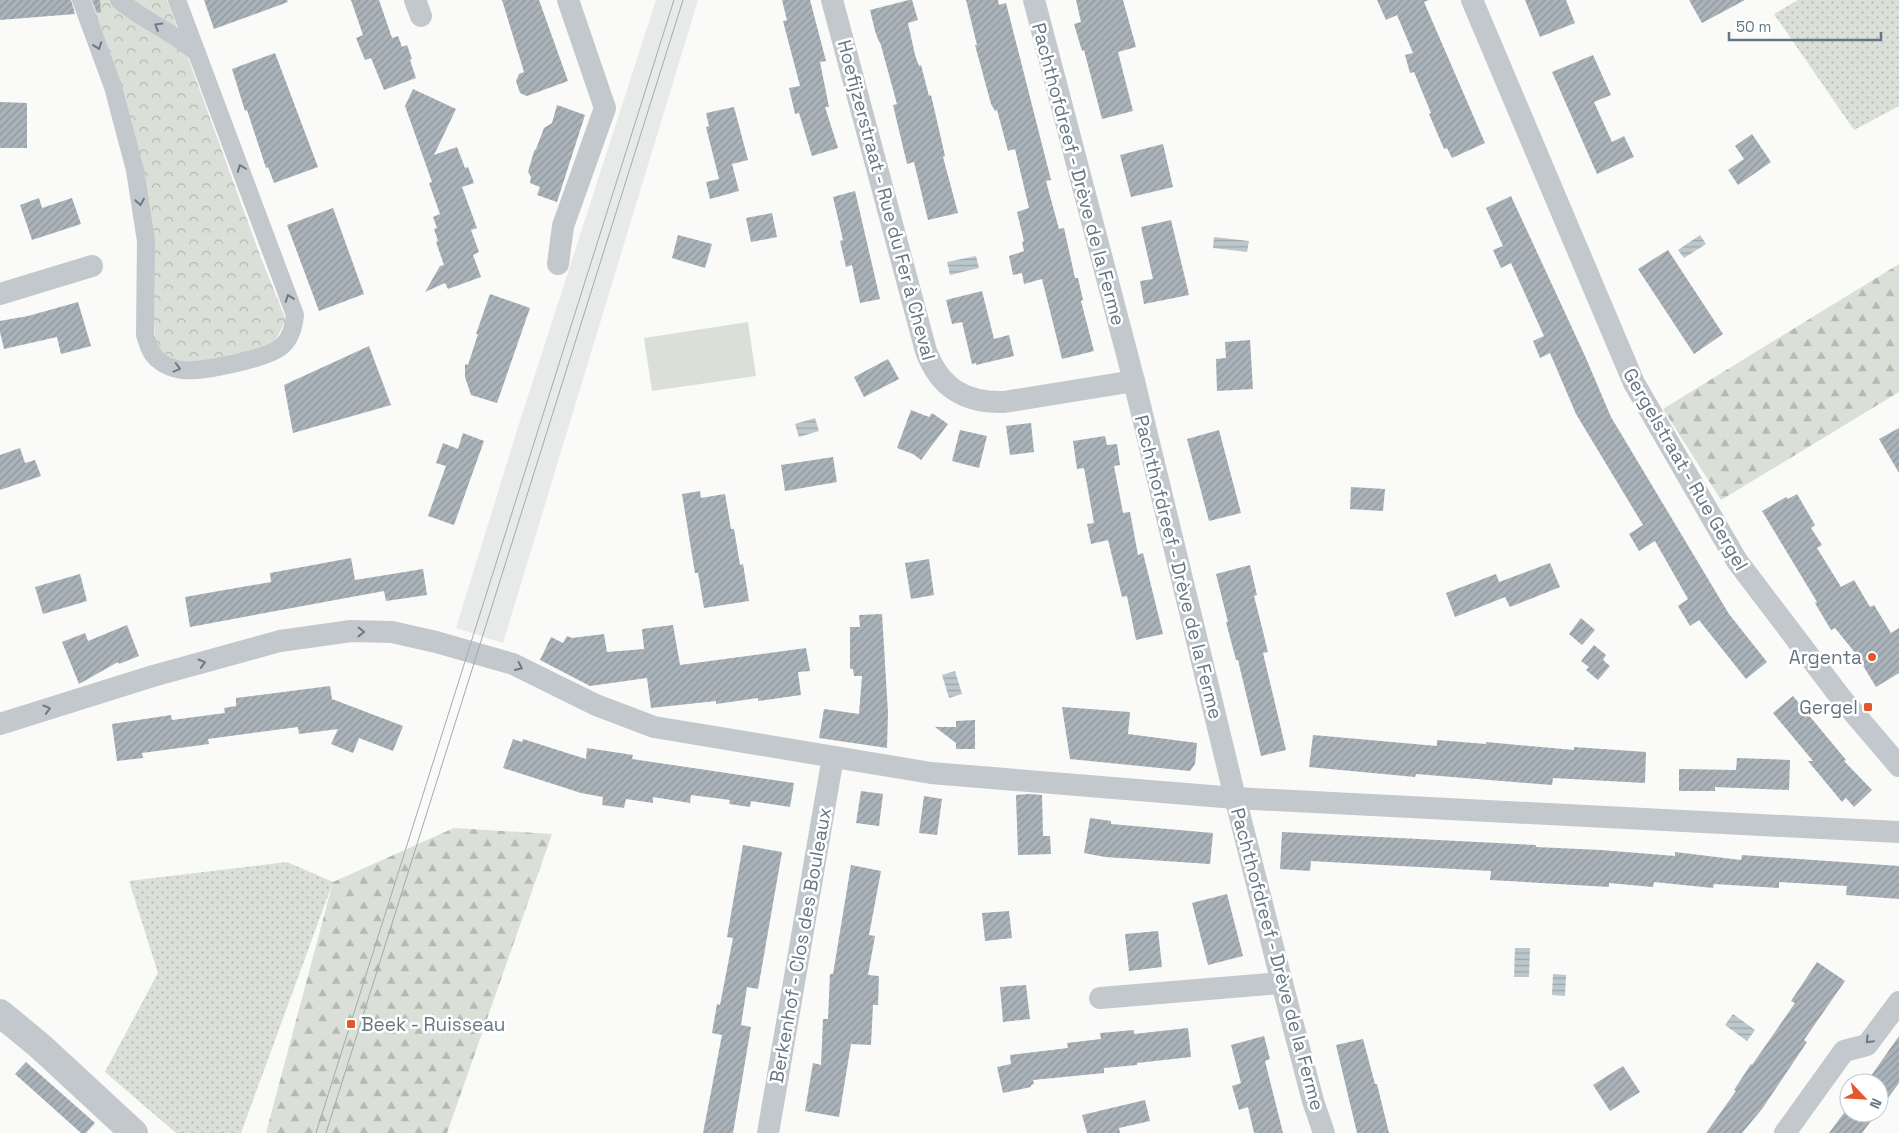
<svg xmlns="http://www.w3.org/2000/svg" width="1899" height="1133" font-family="'Space Grotesk',sans-serif">
<style>
.built{fill:#e8e9e9}
.grass{fill:url(#grass-dots)}
.forest{fill:url(#forest-firs)}
.park{fill:url(#park-crowns)}
.pitch{fill:#dadfd7}
.water{fill:url(#water-rules)}
.building{fill:url(#building-hatch)}
.lines{fill:none;stroke-linecap:round;stroke-linejoin:round}
.pedestrian{stroke:#c3c8cc;stroke-width:18}
.minor{stroke:#c3c8cc;stroke-width:22}
.tertiary{stroke:#c3c8cc;stroke-width:28}
.tram{stroke:#a2aab0;stroke-width:1}
.oneway{stroke:#6a7a87}
.poi-dot{fill:#e4572e;stroke:#fff;stroke-width:2}
.labels{text-anchor:middle;stroke-width:5;stroke-linejoin:round;paint-order:stroke}
.street-label{font-size:19px;fill:#657683;stroke:#fff}
.poi-label{font-size:19px;fill:#657683;stroke:#fff;text-anchor:end}
</style>
<defs>
<pattern id="grass-dots" width="8" height="8" patternUnits="userSpaceOnUse" patternTransform="scale(1.25)"><rect width="8" height="8" fill="#dadfd7"/><path d="M2 2h.1M6 6h.1" fill="none" stroke="#b4b9b4" stroke-width="1.8" stroke-linecap="round"/></pattern>
<pattern id="forest-firs" width="22" height="20" patternUnits="userSpaceOnUse" patternTransform="scale(1.25)"><rect width="22" height="20" fill="#dadfd7"/><path d="M5 1l3.5 6h-7zM16 11l3.5 6h-7z" fill="#b4b9b4"/></pattern>
<pattern id="park-crowns" width="20" height="18" patternUnits="userSpaceOnUse" patternTransform="scale(1.25)"><rect width="20" height="18" fill="#dadfd7"/><path d="M2 6a3 3 0 1 1 6 0M12 15a3 3 0 1 1 6 0" fill="none" stroke="#b4b9b4"/></pattern>
<pattern id="water-rules" width="6" height="5" patternUnits="userSpaceOnUse" patternTransform="scale(1.25)"><rect width="6" height="5" fill="#bbc7cb"/><path d="M0 2.5h6" fill="none" stroke="#9ca6aa"/></pattern>
<pattern id="building-hatch" width="6" height="6" patternUnits="userSpaceOnUse" patternTransform="scale(1.25)"><rect width="6" height="6" fill="#aab3b9"/><path d="M-1 1l2-2M0 6l6-6M5 7l2-2" fill="none" stroke="#8e969c"/></pattern>
</defs>
<rect width="100%" height="100%" fill="#fafaf8"/>
<!-- built -->
<path class="built" d="M656,0H698L503,643L456,628L519,424Z"/>
<!-- grass -->
<g class="grass">
<path d="M1798,0H1899V106L1854,130L1774,14Z"/>
<path d="M287,862L333,882L241,1133H176L105,1072L158,973L129,881Z"/>
</g>
<!-- forest -->
<g class="forest">
<path d="M1899,264V392L1721,500L1663,409Z"/>
<path d="M454,828L552,834L447,1133H266L333,882Z"/>
</g>
<!-- park -->
<path class="park" d="M88,0H167L261,258L286,320L273,345C241,354 177,379 155,344L151,230Z"/>
<!-- pitch -->
<path class="pitch" d="M748,322L756,376L652,391L644,338Z"/>
<!-- water -->
<g class="water">
<path d="M1700,235L1706,244L1684,258L1678,250Z"/>
<path d="M1214,237L1249,241L1247,252L1213,248Z"/>
<path d="M976,256L979,268L950,275L947,262Z"/>
<path d="M815,418L819,431L799,437L795,424Z"/>
<path d="M955,671L962,694L949,698L942,675Z"/>
<path d="M1515,948H1530L1529,977H1514Z"/>
<path d="M1553,974L1566,975L1565,996L1552,995Z"/>
<path d="M1733,1014L1755,1030L1747,1041L1725,1025Z"/>
</g>
<!-- building -->
<g class="building">
<path d="M0,0H71L75,14L0,20Z"/>
<path d="M92,0H100L101,12L97,13Z"/>
<path d="M204,0H287L288,2L214,29Z"/>
<path d="M351,0H379L392,38L398,36L402,47L407,45L412,59L410,60L416,78L384,90L371,58L365,60L356,38L363,35Z"/>
<path d="M502,0H539L568,81L527,96L520,93L516,81L519,74L524,72Z"/>
<path d="M782,0H810L826,61L820,62L829,107H825L838,148L812,156L799,113L795,114L789,88L800,86L783,21L787,20Z"/>
<path d="M909,0H912L918,20L908,23L915,55L919,66L921,65L929,96L931,95L945,156L943,157L958,213L928,220L914,162L907,164L893,105L897,104L880,42H879L875,31L870,10Z"/>
<path d="M966,0H998L999,5L1006,3L1051,180L1046,181L1059,229L1064,228L1075,278H1078L1083,300L1081,301L1094,351L1062,359L1042,279L1024,284L1022,273L1013,275L1009,256L1024,251L1022,242L1024,241L1017,212L1029,208L1015,149L1008,151L997,110L995,111L991,104L975,45H977Z"/>
<path d="M1076,0H1123L1136,47L1118,52L1133,111L1102,119L1084,50L1082,51L1074,24L1081,22Z"/>
<path d="M1377,0H1429L1424,2L1485,143L1452,158L1447,148L1444,149L1429,114L1431,113L1414,72L1410,73L1405,55L1413,53L1397,15L1386,20Z"/>
<path d="M1525,0H1566L1575,23L1540,37Z"/>
<path d="M1689,0H1745L1702,23Z"/>
<path d="M275,53L318,167L274,183L268,167L266,168L247,110L245,111L232,69Z"/>
<path d="M1593,55L1611,95L1594,102L1612,142L1624,136L1634,157L1597,174L1552,72Z"/>
<path d="M413,89L456,109L434,155L457,147L465,168L468,167L474,183L462,187L477,228L471,230L479,252L473,255L481,277L448,289L445,283L425,292L440,266L444,265L436,242L438,241L434,229L437,228L433,217L440,214L429,183L432,182L405,106Z"/>
<path d="M0,102L27,103V148H0Z"/>
<path d="M557,105L585,115L557,202L537,195L540,187L530,183L531,177L528,172L534,151L536,149L544,128L552,123Z"/>
<path d="M734,107L748,160L732,164L739,191L710,199L706,182L719,179L706,127L709,126L706,113Z"/>
<path d="M1752,134L1771,162L1738,185L1728,170L1744,159L1735,146Z"/>
<path d="M1163,144L1173,187L1131,197L1120,155Z"/>
<path d="M855,191L880,299L860,303L852,265L846,267L840,241L843,240L833,197Z"/>
<path d="M1511,196L1585,356L1611,417L1729,614L1767,662L1746,679L1699,620L1690,626L1678,606L1688,599L1655,541L1639,551L1629,534L1643,525L1576,414L1550,353L1540,358L1533,341L1544,336L1511,263L1501,268L1493,250L1503,246L1486,208Z"/>
<path d="M39,198L42,208L72,198L81,224L32,240L20,205Z"/>
<path d="M333,208L364,294L319,311L287,225Z"/>
<path d="M772,213L777,237L751,242L746,218Z"/>
<path d="M1171,220L1189,295L1144,304L1140,281L1153,279L1141,227Z"/>
<path d="M678,235L712,244L705,268L672,258Z"/>
<path d="M1668,250L1723,334L1694,354L1638,269Z"/>
<path d="M982,291L994,339L1009,335L1014,356L976,365V363L972,364L962,322L952,324L946,300Z"/>
<path d="M490,294L530,308L497,403L471,395L465,377V364L468,365L478,334H476Z"/>
<path d="M78,302L91,346L61,354L57,337L4,349L0,332V321L28,316Z"/>
<path d="M1250,340L1253,389L1217,391L1216,359L1226,358L1225,342Z"/>
<path d="M369,346L391,405L293,433L284,385Z"/>
<path d="M888,359L899,379L864,397L854,377Z"/>
<path d="M911,410L929,417L932,413L948,424L921,460L913,454L897,448Z"/>
<path d="M1031,423L1034,452L1010,455L1006,426Z"/>
<path d="M1899,428V473L1879,439Z"/>
<path d="M960,430L987,436L979,468L952,461Z"/>
<path d="M1219,430L1241,513L1209,521L1187,439Z"/>
<path d="M463,433L484,441L454,525L428,516L446,466L436,463L443,443L458,449Z"/>
<path d="M1105,436L1107,445L1117,444L1120,465L1114,466L1123,513L1130,512L1138,555L1143,553L1163,634L1136,640L1127,596L1122,597L1108,540L1091,544L1087,524L1094,523L1084,468L1077,469L1073,441Z"/>
<path d="M20,448L25,463L35,460L41,476L0,490V455Z"/>
<path d="M833,457L837,482L785,491L781,465Z"/>
<path d="M1351,487L1385,489L1383,511L1350,509Z"/>
<path d="M700,491L701,498L725,494L731,529H734L740,565L743,564L749,601L704,608L698,573H695L682,494Z"/>
<path d="M1797,494L1815,525L1811,528L1822,545L1817,548L1841,587L1854,580L1870,607L1874,605L1891,633L1899,628V673L1876,687L1856,654L1835,628L1831,630L1815,603L1817,602L1762,511L1786,497L1788,499Z"/>
<path d="M351,558L355,580L423,569L427,595L386,601L384,591L190,627L185,597L271,582L270,573Z"/>
<path d="M929,559L934,595L911,599L905,563Z"/>
<path d="M1550,563L1560,587L1510,607L1505,597L1455,617L1446,593L1496,574L1499,582Z"/>
<path d="M1250,565L1257,595L1254,596L1268,652L1263,653L1286,750L1261,756L1238,660H1236L1226,622H1228L1216,574Z"/>
<path d="M80,574L87,601L43,614L35,587Z"/>
<path d="M882,614L888,713L887,748L819,738L824,709L859,714L862,676H854L853,669H850V627H860L859,615Z"/>
<path d="M1581,618L1595,630L1582,645L1569,634Z"/>
<path d="M127,625L139,656L119,664L118,662L79,684L62,642L85,633L88,641Z"/>
<path d="M673,625L680,665L806,648L810,671L798,672L801,695L758,701V698L716,704V701L651,708L647,678L590,686L540,660L551,637L563,643L567,636L572,638L604,634L607,652L644,649L642,629Z"/>
<path d="M1594,645L1606,655L1603,660L1610,666L1598,680L1586,670L1589,667L1581,661Z"/>
<path d="M330,686L332,699L403,726L393,751L359,738L353,753L331,744L338,729L299,734L298,727L208,739L209,744L142,753L143,758L117,761L112,724L171,715L172,720L225,713L224,708L236,706V698Z"/>
<path d="M1793,696L1846,760L1844,761L1872,790L1854,807L1846,798L1842,802L1808,761H1813L1773,713Z"/>
<path d="M1062,707L1130,712L1128,734L1197,743L1195,764L1190,771L1070,759Z"/>
<path d="M975,720V749H956V743L935,727H956V721Z"/>
<path d="M1313,735L1437,746V740L1486,744V742L1574,750V747L1646,752L1645,783L1553,778L1552,785L1416,774L1415,777L1309,767Z"/>
<path d="M513,739L522,742L523,739L586,759L587,748L633,755L632,759L794,783L790,807L751,801L750,807L729,804L730,800L691,795L690,803L653,797V803L626,799L624,808L602,805L603,797L581,793L503,768Z"/>
<path d="M1737,758L1790,760L1789,790L1715,787V791H1679V769L1736,770Z"/>
<path d="M861,791L883,794L879,826L856,823Z"/>
<path d="M1029,794L1042,795L1043,836H1050L1051,854L1018,855L1016,795Z"/>
<path d="M924,796L942,799L937,835L919,833Z"/>
<path d="M1090,818L1111,821V824L1213,833L1210,864L1105,857L1084,853Z"/>
<path d="M1282,832L1536,845V847L1601,850L1675,856V852L1741,860L1742,855L1899,866V899L1846,895L1847,886L1779,882V888L1714,884L1713,888L1654,882L1653,887L1609,883V887L1490,880L1491,871L1311,861L1310,871L1280,869Z"/>
<path d="M743,845L782,852L758,989L747,987L741,1025L751,1027L733,1133H703L722,1035L712,1033L717,1004L720,1005L733,938L727,937Z"/>
<path d="M851,865L881,871L869,935L875,936L868,975L879,976L878,1005H873L871,1045L851,1044L839,1117L805,1111L813,1063L821,1065L823,1019H828L830,974H833Z"/>
<path d="M1227,894L1243,956L1208,965L1192,903Z"/>
<path d="M1009,911L1012,938L985,941L982,913Z"/>
<path d="M1158,931L1162,967L1129,971L1125,934Z"/>
<path d="M1817,962L1845,981L1804,1040L1807,1042L1762,1109L1742,1133H1706L1736,1091L1734,1090L1751,1064L1752,1065L1795,1003L1791,1001Z"/>
<path d="M1026,985L1030,1019L1003,1022L1000,987Z"/>
<path d="M1188,1028L1191,1057L1137,1063V1065L1104,1068V1073L1033,1080L1034,1084L1031,1085V1087L1003,1093L997,1067L1011,1064L1010,1055L1068,1048L1067,1043L1101,1039L1100,1033L1134,1030V1034Z"/>
<path d="M1264,1036L1270,1059L1265,1061L1283,1133H1254L1248,1107L1239,1110L1232,1086L1241,1083L1231,1045Z"/>
<path d="M1899,1036V1083L1879,1110V1083H1866Z"/>
<path d="M1363,1039L1375,1084H1377L1389,1133H1357L1336,1045Z"/>
<path d="M26,1062L95,1123L86,1133H81L15,1074Z"/>
<path d="M1623,1066L1640,1092L1610,1111L1593,1085Z"/>
<path d="M1145,1100L1150,1121L1119,1128L1120,1133H1087L1082,1115Z"/>
<path d="M1849,1106V1113H1877L1862,1133H1829Z"/>
</g>
<g class="lines">
<!-- pedestrian -->
<g class="pedestrian">
<path d="M81,0L113,87L135,170L146,241L145,335C148,344 150,353 157,359C164,365 174,369 182,370C201,372 268,359 282,346C291,338 294,326 295,315L177,0"/>
<path d="M119,0C143,20 173,32 197,53"/>
</g>
<!-- minor -->
<g class="minor">
<path d="M415,0L421,16"/>
<path d="M832,0L926,351C940,388 965,403 1004,402L1134,381"/>
<path d="M1034,0L1134,381L1232,785L1282,983L1313,1101L1324,1133"/>
<path d="M1472,0L1634,383L1737,561L1841,698L1899,766"/>
<path d="M558,264L563,226L605,108L568,0"/>
<path d="M0,294L92,266"/>
<path d="M0,724L153,676L280,641L351,631L392,632L436,642L513,664L596,705L654,727L931,773L1235,798L1899,832"/>
<path d="M1100,998L1282,983"/>
<path d="M768,1133L833,757"/>
<path d="M1785,1133L1844,1051L1867,1045L1899,1002"/>
</g>
<!-- tertiary -->
<path class="tertiary" d="M0,1013L40,1046L134,1133"/>
<!-- tram -->
<g class="tram">
<path d="M316,1133L674,0"/>
<path d="M326,1133L683,0"/>
</g>
</g>
<!-- one-way arrows -->
<defs><path id="oneway-chevron" d="M-2-3.5L2.5 0L-2 3.5" fill="none" stroke-width="1.6" stroke-linecap="round" stroke-linejoin="round" transform="scale(1.25)"/></defs>
<g class="oneway">
<use href="#oneway-chevron" transform="translate(158 26) rotate(-149)"/>
<use href="#oneway-chevron" transform="translate(98 46) rotate(70)"/>
<use href="#oneway-chevron" transform="translate(241 168) rotate(-111)"/>
<use href="#oneway-chevron" transform="translate(140 202) rotate(81)"/>
<use href="#oneway-chevron" transform="translate(289 298) rotate(-110)"/>
<use href="#oneway-chevron" transform="translate(177 368) rotate(15)"/>
<use href="#oneway-chevron" transform="translate(361 632) rotate(1)"/>
<use href="#oneway-chevron" transform="translate(202 663) rotate(-16)"/>
<use href="#oneway-chevron" transform="translate(519 667) rotate(25)"/>
<use href="#oneway-chevron" transform="translate(47 709) rotate(-17)"/>
<use href="#oneway-chevron" transform="translate(1869 1040) rotate(134)"/>
</g>
<!-- markers -->
<g class="poi-dot">
<circle cx="1872" cy="657" r="5"/>
<rect x="1863" y="702" width="10" height="10" rx="2.5"/>
<rect x="346" y="1019" width="10" height="10" rx="2.5"/>
</g>
<g class="labels">
<!-- street labels -->
<g class="street-label">
<text transform="translate(1079 174) rotate(75)" y="7">Pachthofdreef - Drève de la Ferme</text>
<text transform="translate(887 200) rotate(75)" y="7">Hoefijzerstraat - Rue du Fer à Cheval</text>
<text transform="translate(1686 469) rotate(60)" y="7">Gergelstraat - Rue Gergel</text>
<text transform="translate(1179 567) rotate(76)" y="7">Pachthofdreef - Drève de la Ferme</text>
<text transform="translate(800 945) rotate(-80)" y="7">Berkenhof - Clos des Bouleaux</text>
<text transform="translate(1278 959) rotate(75)" y="7">Pachthofdreef - Drève de la Ferme</text>
</g>
<!-- poi labels -->
<g class="poi-label">
<text x="1862" y="664">Argenta</text>
<text x="1858" y="714">Gergel</text>
<text x="361" y="1031" text-anchor="start">Beek - Ruisseau</text>
</g>
</g>
<!-- north arrow -->
<g transform="translate(1864 1098) rotate(115)"><circle r="24" fill="#ffffff" stroke="#c1c8cd"/>
<path d="M0-4L9 19L0 12L-9 19Z" fill="#e4572e"/>
<text y="-8" font-size="14" font-weight="bold" text-anchor="middle" fill="#657683">N</text>
</g>
<!-- scale -->
<path d="M1729 32v8h152v-8" fill="none" stroke="#657683" stroke-width="2.5"/>
<text x="1736" y="32" font-size="15" fill="#657683" stroke="#ffffff" stroke-width="4" paint-order="stroke">50 m</text>
</svg>
